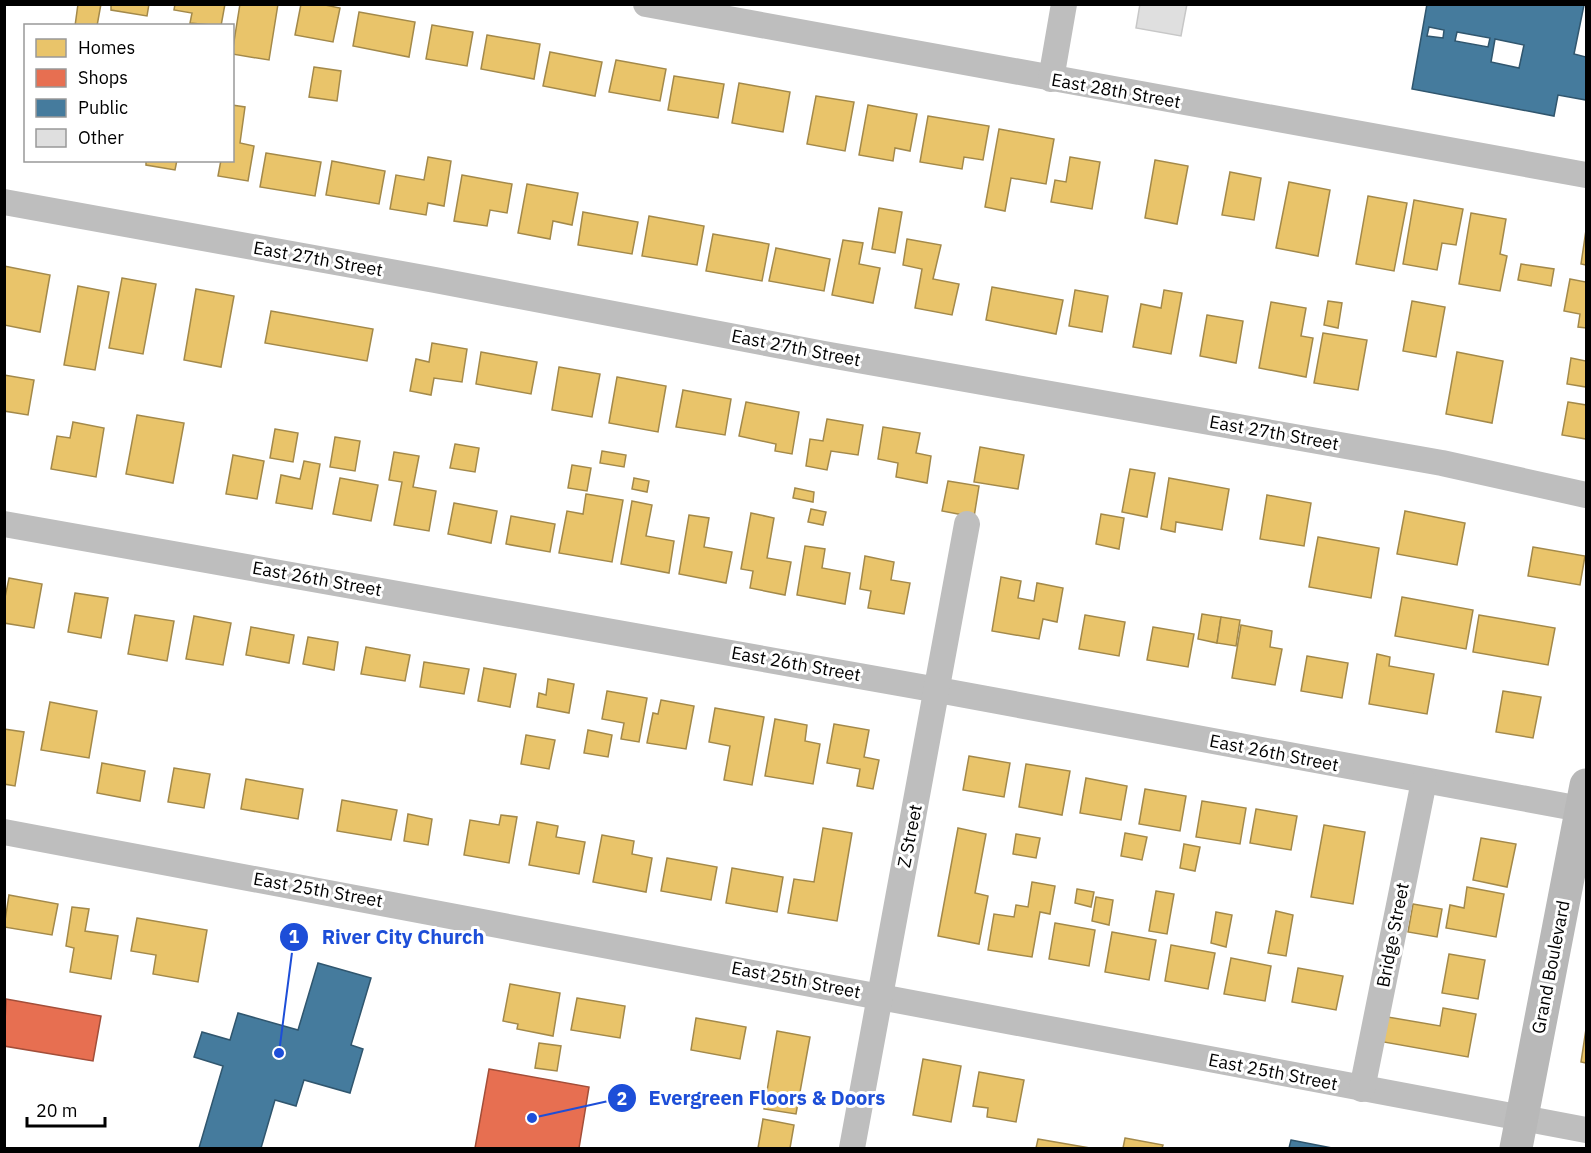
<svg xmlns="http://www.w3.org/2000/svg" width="1591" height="1153" font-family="'IBM Plex Sans',sans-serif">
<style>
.homes{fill:#e9c46a;stroke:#a3894a;stroke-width:1.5}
.shops{fill:#e76f51;stroke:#a24e39;stroke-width:1.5}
.public{fill:#457b9d;stroke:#30566e;stroke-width:1.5;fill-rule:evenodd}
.building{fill:#dfdfdf;stroke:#c7c7c7;stroke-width:1.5}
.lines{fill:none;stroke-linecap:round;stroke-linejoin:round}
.minor{stroke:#bebebe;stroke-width:26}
.secondary{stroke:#b8b8b8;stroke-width:33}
.labels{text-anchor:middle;stroke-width:6;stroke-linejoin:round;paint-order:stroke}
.street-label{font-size:18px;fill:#000;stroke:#fff}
.leader{fill:none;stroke:#1d4ed8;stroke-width:2}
.callout-dot{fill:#1d4ed8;stroke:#fff;stroke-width:2}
.mark-label{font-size:18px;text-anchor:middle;font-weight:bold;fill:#fff}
.callout-label{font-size:20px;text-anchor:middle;font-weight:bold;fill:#1d4ed8;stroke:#fff;stroke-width:6;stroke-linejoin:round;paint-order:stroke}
</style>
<rect width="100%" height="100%" fill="#fff"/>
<!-- homes -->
<g class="homes">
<path d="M78,4H101L97,26H75Z"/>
<path d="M111,4H149L147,16L111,10Z"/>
<path d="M175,4H225L221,26L190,23L192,13L174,10Z"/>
<path d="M240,4H278L269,60L232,54Z"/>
<path d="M301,4H320L340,8L333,42L295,35Z"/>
<path d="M359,12L415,22L409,57L353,46Z"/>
<path d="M432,25L473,32L467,66L426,59Z"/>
<path d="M487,35L540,44L534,79L481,69Z"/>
<path d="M550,52L602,62L595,96L543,86Z"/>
<path d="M616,60L666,69L660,101L609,92Z"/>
<path d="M314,67L341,71L337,101L309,97Z"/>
<path d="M674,76L724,84L718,118L668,110Z"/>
<path d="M739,83L790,92L783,132L732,123Z"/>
<path d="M816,96L854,102L845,151L807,144Z"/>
<path d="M232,105L245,107L240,143L254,146L248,181L218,176L221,160H232Z"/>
<path d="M868,105L917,114L910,151L895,148L893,161L859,155Z"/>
<path d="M928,116L989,126L983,160L964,157L962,169L920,162Z"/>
<path d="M999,129L1054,139L1046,184L1011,178L1005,211L985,207Z"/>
<path d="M266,153L321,162L315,196L260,187Z"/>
<path d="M428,157L451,161L444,206L428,203L426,215L390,209L396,175L424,180Z"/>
<path d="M1070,157L1100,162L1092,209L1051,202L1055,180L1066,182Z"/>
<path d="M146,160H177L175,170L146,165Z"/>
<path d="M1155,160L1188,166L1177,224L1145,218Z"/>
<path d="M332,161L385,171L379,204L326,195Z"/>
<path d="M1230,172L1261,178L1254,220L1222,215Z"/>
<path d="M462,175L512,184L507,213L490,210L487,226L454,221Z"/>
<path d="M1289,182L1330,190L1318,256L1276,248Z"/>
<path d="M527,184L578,193L572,225L553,221L550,239L518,233Z"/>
<path d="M1368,196L1407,203L1394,271L1356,264Z"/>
<path d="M1414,200L1463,209L1456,245L1442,243L1437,270L1403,264Z"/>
<path d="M879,208L902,212L895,253L872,249Z"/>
<path d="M583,212L638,222L632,254L578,245Z"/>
<path d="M1471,213L1506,219L1500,254L1507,256L1500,291L1459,284Z"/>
<path d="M649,216L704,226L697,265L642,256Z"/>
<path d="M1586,230V265L1581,264Z"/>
<path d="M713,234L769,244L762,281L706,271Z"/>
<path d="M907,239L941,245L933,279L959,284L952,315L915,308L922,269L903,265Z"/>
<path d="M843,240L863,243L859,264L880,268L873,303L832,295Z"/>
<path d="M776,248L830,259L824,291L769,281Z"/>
<path d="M1521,264L1554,269L1551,286L1518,280Z"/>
<path d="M4,266L50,275L40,332L4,325Z"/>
<path d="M122,278L156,284L143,354L109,348Z"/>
<path d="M1570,279L1586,282V328L1578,327L1580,314L1564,311Z"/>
<path d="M78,286L109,292L95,370L64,365Z"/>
<path d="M992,287L1063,300L1056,334L986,320Z"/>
<path d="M196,289L234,296L221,367L184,360Z"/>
<path d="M1075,290L1108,296L1102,332L1069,326Z"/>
<path d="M1164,290L1182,293L1171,354L1133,347L1141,304L1161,308Z"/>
<path d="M1328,301L1342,303L1338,328L1324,325Z"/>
<path d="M1412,301L1445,307L1436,357L1403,351Z"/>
<path d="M1271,302L1306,308L1301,336L1313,338L1306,377L1259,368Z"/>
<path d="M271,311L373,329L367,361L265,343Z"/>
<path d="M1207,315L1243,321L1236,363L1200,356Z"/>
<path d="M1323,333L1367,340L1358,390L1314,383Z"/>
<path d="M432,343L467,349L462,382L434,378L431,395L410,391L416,359L429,362Z"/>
<path d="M481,352L537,362L531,394L476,384Z"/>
<path d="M1457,352L1503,361L1492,423L1446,414Z"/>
<path d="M1571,358L1586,361V387L1567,384Z"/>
<path d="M559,367L600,374L592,417L552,410Z"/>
<path d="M4,375L34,380L28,415L4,411Z"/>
<path d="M617,377L666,386L658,432L609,423Z"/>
<path d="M683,390L731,399L725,435L676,427Z"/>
<path d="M746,402L799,412L792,454L775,451L776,444L739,436Z"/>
<path d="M1568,402L1586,405V439L1562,435Z"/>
<path d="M137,415L184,423L173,483L126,474Z"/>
<path d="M827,419L863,425L858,455L831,451L827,470L806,466L810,439L823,441Z"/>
<path d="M73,422L104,428L96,477L51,469L57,436L70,438Z"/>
<path d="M883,427L920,433L916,453L931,456L927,483L896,477L898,463L878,459Z"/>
<path d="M275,429L298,433L293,462L270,458Z"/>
<path d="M335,437L360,441L355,471L330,467Z"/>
<path d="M455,444L479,448L475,472L450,468Z"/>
<path d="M980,447L1024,455L1018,489L974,482Z"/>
<path d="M602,451L626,455L624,467L600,463Z"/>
<path d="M394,452L419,456L413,487L436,491L429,531L394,525L402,482L389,480Z"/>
<path d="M233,455L264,461L257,499L226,494Z"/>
<path d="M304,461L320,464L312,509L276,503L281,475L300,479Z"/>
<path d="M572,465L591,468L587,491L568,488Z"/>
<path d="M1130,469L1155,473L1147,517L1122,512Z"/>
<path d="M340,478L378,485L371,521L333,514Z"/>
<path d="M634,478L649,481L647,492L632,489Z"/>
<path d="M1169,478L1229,489L1222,530L1176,522L1175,532L1161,529Z"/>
<path d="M948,481L979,486L974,517L942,511Z"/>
<path d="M795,488L814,492L813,502L793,498Z"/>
<path d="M586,494L623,500L612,562L559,553L567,511L583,514Z"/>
<path d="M1267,495L1311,503L1304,546L1260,539Z"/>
<path d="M632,501L652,505L646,536L674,541L669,573L621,564Z"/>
<path d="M454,503L497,511L491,543L448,534Z"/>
<path d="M811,509L826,512L823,525L808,522Z"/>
<path d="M1405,511L1465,523L1457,565L1397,554Z"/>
<path d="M751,513L774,518L767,558L791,562L785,595L750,588L753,571L741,569Z"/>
<path d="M1101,514L1124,518L1119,549L1096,544Z"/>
<path d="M689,515L709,518L704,547L732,552L726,583L679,574Z"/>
<path d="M511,516L555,524L550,552L506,544Z"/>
<path d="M1318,537L1379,548L1371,598L1309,587Z"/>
<path d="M805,546L825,549L822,568L850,573L845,604L797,595Z"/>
<path d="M1533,547L1585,556L1580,585L1528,576Z"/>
<path d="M865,556L894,562L891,580L910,583L904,614L868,608L871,591L860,589Z"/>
<path d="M1001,577L1021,581L1018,598L1034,601L1037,583L1063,588L1057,622L1043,619L1039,639L992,631Z"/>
<path d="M9,578L42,584L34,628L4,623V602Z"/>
<path d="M75,593L108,598L101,638L68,632Z"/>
<path d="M1402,597L1473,610L1466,649L1395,636Z"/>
<path d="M1202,614L1221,617L1217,643L1198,639Z"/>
<path d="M135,615L174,621L167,661L128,654Z"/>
<path d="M1085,615L1125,622L1119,656L1079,649Z"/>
<path d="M1479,615L1555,628L1548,665L1473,652Z"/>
<path d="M194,616L231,623L223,665L186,659Z"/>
<path d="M1221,617L1240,620L1236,646L1217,643Z"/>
<path d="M1241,625L1272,631L1270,647L1282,649L1275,685L1232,678Z"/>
<path d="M251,627L294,635L289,663L246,655Z"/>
<path d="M1153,627L1194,634L1188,667L1147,660Z"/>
<path d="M308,637L338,642L334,670L303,664Z"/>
<path d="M366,647L410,655L405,681L361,674Z"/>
<path d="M1377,654L1390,657L1389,666L1434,674L1427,714L1369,704Z"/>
<path d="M1307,656L1348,663L1342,698L1301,691Z"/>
<path d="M424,662L469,669L464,694L420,687Z"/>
<path d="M484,668L516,674L510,707L478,701Z"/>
<path d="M548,679L574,684L569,713L537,707L539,693L546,695Z"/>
<path d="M607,691L647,698L639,742L621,739L624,723L602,719Z"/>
<path d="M1503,691L1541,697L1533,738L1496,732Z"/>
<path d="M661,700L694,706L686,749L647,743L653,713L658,714Z"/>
<path d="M50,702L97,711L89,758L41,750Z"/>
<path d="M715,708L764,717L752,785L724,780L730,746L709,742Z"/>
<path d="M775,719L807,725L805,741L820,744L813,784L765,776Z"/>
<path d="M834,724L869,730L864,757L879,760L873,789L857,786L860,769L827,763Z"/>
<path d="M4,729L24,732L15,786L4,784Z"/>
<path d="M588,730L612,735L608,757L584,753Z"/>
<path d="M526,735L555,740L549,769L521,764Z"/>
<path d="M969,756L1010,763L1004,797L963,790Z"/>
<path d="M102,763L145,771L140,801L97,793Z"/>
<path d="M1026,764L1070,771L1062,815L1019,807Z"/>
<path d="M174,768L210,774L204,808L168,802Z"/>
<path d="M1086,778L1127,786L1121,820L1080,813Z"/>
<path d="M246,779L303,789L298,819L241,809Z"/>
<path d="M1145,789L1186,796L1180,831L1139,824Z"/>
<path d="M342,800L397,810L391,840L337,831Z"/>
<path d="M1202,801L1246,808L1240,844L1196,837Z"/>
<path d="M1256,809L1297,816L1291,850L1250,843Z"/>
<path d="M408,814L432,819L428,845L404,841Z"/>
<path d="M501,815L517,817L509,863L464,855L470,820L499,825Z"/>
<path d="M537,822L558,826L556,837L585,842L579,874L529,865Z"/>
<path d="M1324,825L1365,832L1353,904L1311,897Z"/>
<path d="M823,828L852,833L837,921L788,913L794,879L814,882Z"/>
<path d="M958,828L986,834L975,893L988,896L979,944L938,936Z"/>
<path d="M1125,833L1147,837L1142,860L1121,856Z"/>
<path d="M1016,834L1040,838L1036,858L1013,854Z"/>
<path d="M602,835L634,841L632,854L652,858L646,892L593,882Z"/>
<path d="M1481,838L1516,844L1507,887L1473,880Z"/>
<path d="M1184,844L1200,847L1195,871L1180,868Z"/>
<path d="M667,858L717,867L711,900L661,891Z"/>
<path d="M732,868L783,877L777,912L726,903Z"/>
<path d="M1032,882L1055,886L1050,914L1040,912L1032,957L988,950L994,914L1014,917L1016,905L1028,907Z"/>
<path d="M1467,887L1504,894L1496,937L1446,928L1450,905L1464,908Z"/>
<path d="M1077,889L1094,892L1091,907L1075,903Z"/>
<path d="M1156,891L1174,894L1167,934L1149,931Z"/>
<path d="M9,895L58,904L52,935L4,927Z"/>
<path d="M1096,897L1113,900L1109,925L1092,921Z"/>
<path d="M1413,904L1442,909L1437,937L1408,932Z"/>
<path d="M72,907L89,909L85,931L118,936L111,979L70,972L74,948L66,946Z"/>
<path d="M1276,911L1293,915L1286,956L1268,953Z"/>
<path d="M1216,912L1232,915L1226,947L1211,943Z"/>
<path d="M137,918L207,930L198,982L153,974L156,955L131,951Z"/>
<path d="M1055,923L1095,930L1089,966L1049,959Z"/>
<path d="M1112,932L1156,940L1149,980L1105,972Z"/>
<path d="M1171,945L1215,953L1208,989L1165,981Z"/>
<path d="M1449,954L1485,960L1478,999L1442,993Z"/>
<path d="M1231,958L1271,966L1265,1001L1224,994Z"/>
<path d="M1298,968L1343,976L1336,1010L1292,1002Z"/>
<path d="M510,984L560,993L553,1036L517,1029L518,1024L503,1021Z"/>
<path d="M577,998L625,1006L620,1038L571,1030Z"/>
<path d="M1443,1008L1476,1014L1468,1057L1378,1041L1382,1016L1440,1026Z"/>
<path d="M696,1018L746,1027L740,1059L691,1050Z"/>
<path d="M1586,1029V1063L1581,1062Z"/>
<path d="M777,1031L810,1037L796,1114L764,1109Z"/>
<path d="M539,1043L561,1046L557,1071L535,1068Z"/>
<path d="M923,1059L961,1066L951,1122L913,1115Z"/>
<path d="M979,1072L1024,1080L1016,1122L987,1117L988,1108L973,1106Z"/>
<path d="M763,1119L794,1125L790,1148H758Z"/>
<path d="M1125,1138L1163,1145L1162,1148H1123Z"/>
<path d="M1038,1139L1090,1148H1036Z"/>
</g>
<!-- shops -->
<g class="shops">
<path d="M6,999L101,1016L93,1061L4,1046Z"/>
<path d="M489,1069L589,1087L579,1148H475Z"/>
</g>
<!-- public -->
<g class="public">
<path d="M1427,4H1586L1584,5L1574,54L1586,57V100L1558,95L1554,116L1412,89ZM1429,27L1444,30L1443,38L1427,36ZM1457,32L1490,38L1488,47L1455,41ZM1495,39L1524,45L1519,68L1491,62Z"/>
<path d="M318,963L371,978L351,1045L363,1049L350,1093L304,1080L296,1106L275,1100L261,1148H199L223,1066L194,1057L202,1032L230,1040L238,1013L298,1030Z"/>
<path d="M1291,1140L1332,1148H1289Z"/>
</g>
<!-- building -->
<path class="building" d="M1140,4H1187L1181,36L1136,28Z"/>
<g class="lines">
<!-- minor -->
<g class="minor">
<path d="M646,4L1586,175"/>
<path d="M1051,79L1064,4"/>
<path d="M4,202L435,280L824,354L1442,463L1586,495"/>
<path d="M4,524L938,690L1586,810"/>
<path d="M4,832L1586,1130"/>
<path d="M1362,1089L1424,781"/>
<path d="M852,1148L967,524"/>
</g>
<!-- secondary -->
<path class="secondary" d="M1516,1148L1586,785"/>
</g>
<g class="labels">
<!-- street labels -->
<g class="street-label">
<text transform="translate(1116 91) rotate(10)" y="6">East 28th Street</text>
<text transform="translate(318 259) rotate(10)" y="6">East 27th Street</text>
<text transform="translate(796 348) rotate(11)" y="6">East 27th Street</text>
<text transform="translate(1274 433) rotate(10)" y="6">East 27th Street</text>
<text transform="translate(317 579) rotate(10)" y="6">East 26th Street</text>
<text transform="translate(796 664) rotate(10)" y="6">East 26th Street</text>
<text transform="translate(1274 753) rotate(11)" y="6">East 26th Street</text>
<text transform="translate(910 836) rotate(-79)" y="6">Z Street</text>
<text transform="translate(318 890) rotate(10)" y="6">East 25th Street</text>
<text transform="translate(1393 935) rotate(-79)" y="6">Bridge Street</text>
<text transform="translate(1551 967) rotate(-79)" y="6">Grand Boulevard</text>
<text transform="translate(796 980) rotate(11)" y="6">East 25th Street</text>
<text transform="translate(1273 1072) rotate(11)" y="6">East 25th Street</text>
</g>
</g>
<!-- callouts -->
<path class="leader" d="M279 1053L294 937M532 1118L622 1098"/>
<g class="callout-dot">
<circle cx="279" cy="1053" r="6"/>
<circle cx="532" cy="1118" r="6"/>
<circle cx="294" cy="937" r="15"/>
<circle cx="622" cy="1098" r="15"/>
</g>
<g class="mark-label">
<text x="294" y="943">1</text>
<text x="622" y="1105">2</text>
</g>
<g class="callout-label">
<text x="403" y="944">River City Church</text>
<text x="767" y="1105">Evergreen Floors &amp; Doors</text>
</g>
<!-- border -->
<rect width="1591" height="1153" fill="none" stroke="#000000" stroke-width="12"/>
<!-- legend -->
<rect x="24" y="24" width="210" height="138" fill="#ffffff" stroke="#999999" stroke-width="1.5"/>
<rect x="36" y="39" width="30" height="18" fill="#e9c46a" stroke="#999999" stroke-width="1.5"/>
<text x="78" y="54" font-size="18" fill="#000000">Homes</text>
<rect x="36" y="69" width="30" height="18" fill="#e76f51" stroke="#999999" stroke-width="1.5"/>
<text x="78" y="84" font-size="18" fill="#000000">Shops</text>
<rect x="36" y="99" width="30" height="18" fill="#457b9d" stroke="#999999" stroke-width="1.5"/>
<text x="78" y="114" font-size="18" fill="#000000">Public</text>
<rect x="36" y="129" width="30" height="18" fill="#dfdfdf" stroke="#999999" stroke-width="1.5"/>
<text x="78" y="144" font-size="18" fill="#000000">Other</text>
<!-- scale -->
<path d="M27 1117v9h78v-9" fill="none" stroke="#000000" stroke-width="3"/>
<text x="36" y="1117" font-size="18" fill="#000000" stroke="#ffffff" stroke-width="4.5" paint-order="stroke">20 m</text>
</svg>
